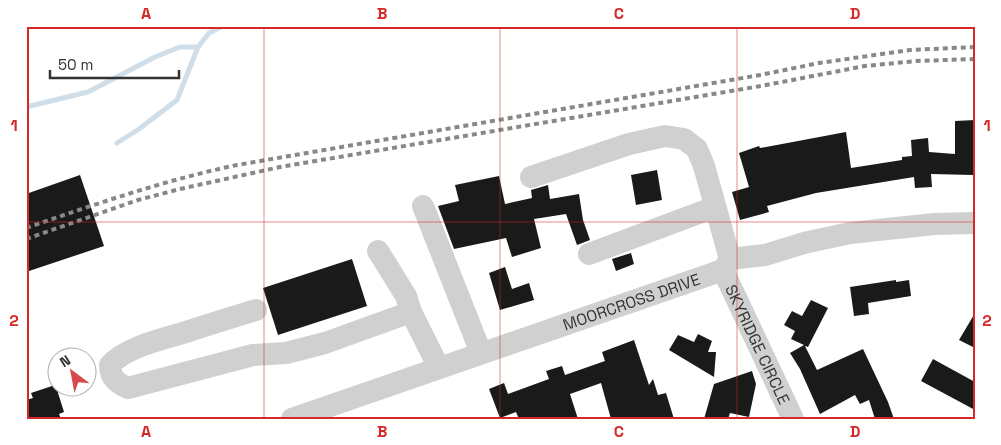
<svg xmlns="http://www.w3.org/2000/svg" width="1001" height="445" font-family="'Space Grotesk',sans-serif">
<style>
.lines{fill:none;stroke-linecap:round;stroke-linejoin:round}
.stream{stroke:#cfdee9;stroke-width:5}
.building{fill:#1a1a1a}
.minor{stroke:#d0d0d0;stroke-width:22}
.rail{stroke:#888;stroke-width:4;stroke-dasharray:5 4;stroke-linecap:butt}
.grid{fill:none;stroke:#d62828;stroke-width:1;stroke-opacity:0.55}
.labels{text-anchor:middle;stroke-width:5;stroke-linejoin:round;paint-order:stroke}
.street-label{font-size:16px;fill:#333;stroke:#fff}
.neatline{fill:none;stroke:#d62828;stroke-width:2}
.grid-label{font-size:16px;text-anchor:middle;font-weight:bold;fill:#d62828}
</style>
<rect width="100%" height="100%" fill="#fff"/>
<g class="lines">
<!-- stream -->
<g class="stream">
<path d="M26,107L88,92L155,57L180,47H198L209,33L223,26"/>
<path d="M117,143L139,129L177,100L198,47"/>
</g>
</g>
<!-- building -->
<g class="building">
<path d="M975,120L973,175L931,174L932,187L915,188L914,177L816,193L767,206L769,212L740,220L732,192L749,187L739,153L759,146L760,148L846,132L851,168L902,160V157L912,156L911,140L928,138L929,152L955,154V121Z"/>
<path d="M657,170L662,200L636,205L631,175Z"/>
<path d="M80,175L104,246L26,272V194Z"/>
<path d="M499,176L505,204L532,198L531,190L548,185L550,199L579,194L583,220L590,240L577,245L566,214L534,219L541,248L512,257L506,238L454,249L438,206L459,201L455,185Z"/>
<path d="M631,253L634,264L616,271L612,259Z"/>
<path d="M352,259L367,306L278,335L263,288Z"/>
<path d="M505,267L512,289L529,283L534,300L500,310L489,273Z"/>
<path d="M896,280V282L909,280L911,296L868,303L869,314L854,316L850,287Z"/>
<path d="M811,300L828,308L808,347L805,346L817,370L863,349L888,402L894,419H875L869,400L860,404L855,395L820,414L800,369L790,353L804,345L791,339L795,331L784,325L792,311L802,316Z"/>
<path d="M975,313V348L959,340Z"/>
<path d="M698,334L712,341L708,352H716L714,377L669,350L678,335L694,342Z"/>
<path d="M634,340L649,385L653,379L658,395L666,393L674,419H611L601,383L570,394L578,419H519L516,412L500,418L489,389L504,383L508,394L549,379L546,371L562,366L565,375L605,361L602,352Z"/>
<path d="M933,359L975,382V410L921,381Z"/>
<path d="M752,371L756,384L749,417L730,413L728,419H704L714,384Z"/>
<path d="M58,384V393L64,412L59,414L61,419H26V400L33,398L31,393Z"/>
</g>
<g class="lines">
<!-- minor -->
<g class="minor">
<path d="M531,177L629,144L665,136L684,139L697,149L704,166L730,259"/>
<path d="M423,206L481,353"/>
<path d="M378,251L406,296L411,312L439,368"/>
<path d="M589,254L715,207"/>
<path id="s1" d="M723,270L793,419"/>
<path d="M256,310C233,317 210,324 186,332C163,339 126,347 110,365C110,378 117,383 128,388L253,355L286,353L325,343L411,312"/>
<path id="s2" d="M292,419L723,270L730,259L765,255L804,243L850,233L934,224L975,223"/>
</g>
<!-- rail -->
<g class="rail">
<path d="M26,228C96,204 165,180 237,165L760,75L819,63L910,50L975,47"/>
<path d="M26,239L138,200L180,189L280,167L761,86L865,66L916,61L975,59"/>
</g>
</g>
<!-- grid -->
<path class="grid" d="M264,26V419M500,26V419M737,26V419M26,222H975"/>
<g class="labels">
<!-- street labels -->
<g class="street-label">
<text dy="6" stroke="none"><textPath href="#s2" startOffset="359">MOORCROSS DRIVE</textPath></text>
<text dy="6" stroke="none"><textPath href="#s1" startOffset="82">SKYRIDGE CIRCLE</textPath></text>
</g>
</g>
<!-- border -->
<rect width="1001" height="445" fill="none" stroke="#ffffff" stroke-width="55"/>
<!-- north arrow -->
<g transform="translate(72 372) rotate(328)"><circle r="24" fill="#ffffff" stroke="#adadad"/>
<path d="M0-4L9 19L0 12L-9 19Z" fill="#d6494c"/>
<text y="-8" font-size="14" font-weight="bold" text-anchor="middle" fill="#333333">N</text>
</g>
<!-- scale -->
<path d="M50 70v8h129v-8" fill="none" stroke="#333333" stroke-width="2.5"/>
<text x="58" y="70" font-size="15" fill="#333333" stroke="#ffffff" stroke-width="4" paint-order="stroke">50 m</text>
<rect x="28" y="28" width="946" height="390" class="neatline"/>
<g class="grid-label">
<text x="146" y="19">A</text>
<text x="382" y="19">B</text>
<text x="619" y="19">C</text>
<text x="855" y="19">D</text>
<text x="14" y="131">1</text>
<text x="987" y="131">1</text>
<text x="14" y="326">2</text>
<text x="987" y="326">2</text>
<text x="146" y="437">A</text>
<text x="382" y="437">B</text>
<text x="619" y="437">C</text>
<text x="855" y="437">D</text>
</g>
</svg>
